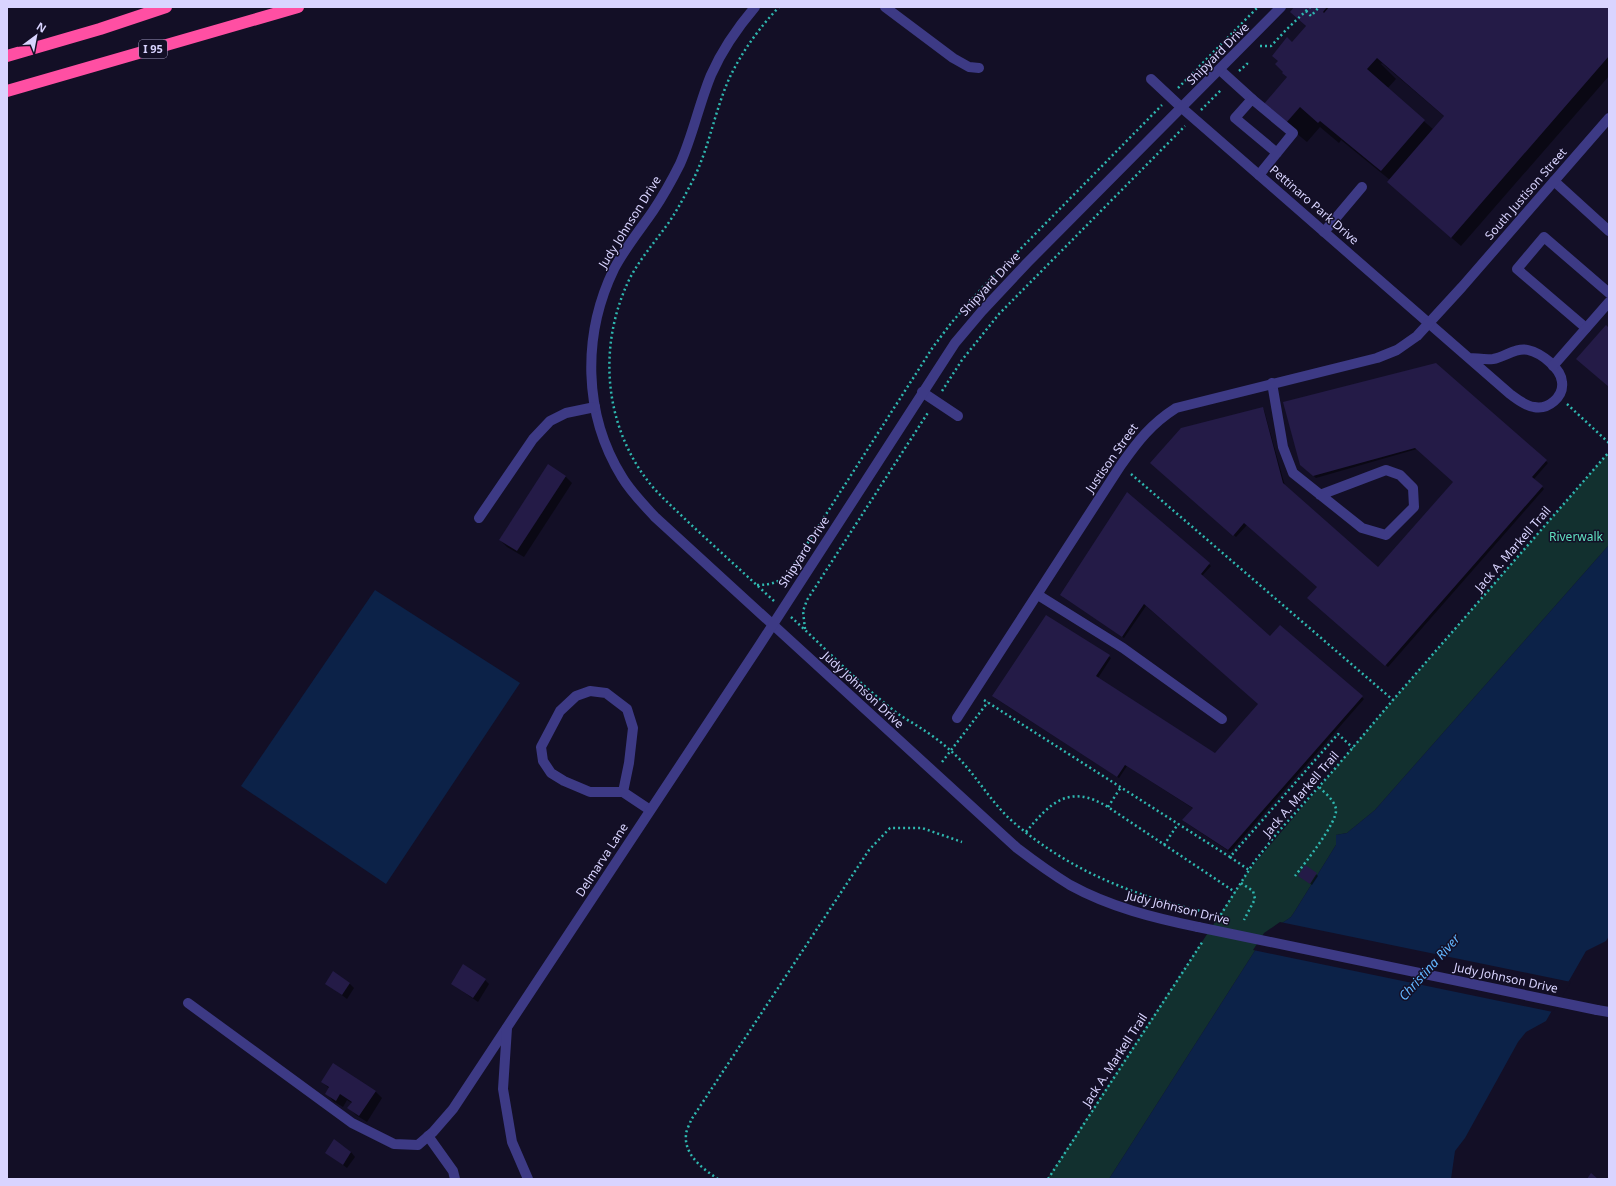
<svg xmlns="http://www.w3.org/2000/svg" width="1616" height="1186" font-family="'Noto Sans',sans-serif">
<style>
.green{fill:#12302f}
.water{fill:#0c2248}
.pier{fill:#130f26}
.shadow{fill:#0007;fill-rule:evenodd}
.building{fill:#241b47}
.lines{fill:none;stroke-linecap:round;stroke-linejoin:round}
.path{stroke:#2fb8b0;stroke-width:2.5;stroke-dasharray:2 3;stroke-linecap:butt}
.minor{stroke:#3d3a85;stroke-width:10}
.highway{stroke:#ff4fa3;stroke-width:12}
.minor-bridge{stroke:#3d3a85;stroke-width:10}
.labels{text-anchor:middle;stroke-width:3;stroke-linejoin:round;paint-order:stroke}
.shield{fill:#130f26;stroke:#9e99be;stroke-width:1}
.shield-label{font-size:11px;font-weight:bold;fill:#d9d4ff}
.street-label{font-size:12px;fill:#d9d4ff;stroke:#130f26}
.park-label{font-size:12px;fill:#5fe0c0;stroke:#130f26}
.water-label{font-size:13px;font-style:italic;fill:#62b6ff;stroke:#130f26}
</style>
<rect width="100%" height="100%" fill="#130f26"/>
<!-- green -->
<path class="green" d="M1609,452V545L1375,810L1347,833L1336,835V845L1295,911L1291,917L1265,935L1109,1179H1047L1249,870L1393,700Z"/>
<!-- water -->
<g class="water">
<path d="M1609,545V936L1606,941L1586,951L1546,1021L1526,1032L1518,1042L1465,1138L1455,1151L1451,1179H1109L1265,935L1291,917L1295,911L1336,845V835L1347,833L1375,810Z"/>
<path d="M375,590L520,683L386,884L241,786Z"/>
</g>
<!-- pier -->
<path class="pier" d="M1280,922L1571,982L1553,1012L1253,950L1264,933Z"/>
<!-- shadow -->
<g class="shadow">
<path d="M1295,7H1609V76L1461,246L1398,191L1390,180L1341,140L1339,143L1320,127L1307,142L1285,124L1288,77L1293,43L1307,27L1291,11ZM1382,63L1445,117L1434,130L1387,89L1396,79L1381,64Z"/>
<path d="M1435,364L1548,463L1534,479L1544,489L1388,667L1309,598L1318,587L1247,525L1236,537L1152,463L1262,408L1264,410L1285,486L1378,568L1454,482L1417,449L1316,478L1303,467Z"/>
<path d="M565,476L572,483L524,557L507,547L500,540Z"/>
<path d="M1127,494L1211,566L1202,576L1270,638L1280,627L1364,699L1230,852L1185,822L1194,809L1127,766L1119,778L995,698L1046,616L1111,658L1098,678L1216,754L1259,704L1146,606L1124,638L1063,597Z"/>
<path d="M1316,874L1318,876L1312,885L1301,877Z"/>
<path d="M485,980L489,984L478,1002L452,984Z"/>
<path d="M326,983H349L354,988L347,999Z"/>
<path d="M322,1082L375,1091L382,1098L367,1122L356,1115L349,1108L352,1103L347,1100L343,1107L333,1101L327,1094L330,1089Z"/>
<path d="M326,1152H351L355,1157L347,1168Z"/>
</g>
<!-- building -->
<g class="building">
<path d="M1294,7H1327L1323,12L1324,13L1329,7H1609V56L1451,238L1387,182L1444,116L1377,58L1367,69L1425,120L1381,171L1320,121L1318,123L1300,107L1286,123L1264,104L1287,77L1282,73L1283,72L1275,64L1278,61L1272,56L1287,37L1292,42L1306,26L1290,12Z"/>
<path d="M1606,325L1609,328V387L1576,359Z"/>
<path d="M1436,363L1547,460L1532,477L1543,486L1385,666L1307,598L1317,587L1244,523L1233,536L1150,463L1181,428L1263,407L1283,483L1378,567L1453,482L1415,448L1313,476L1300,465L1283,402Z"/>
<path d="M548,464L566,476L517,551L499,540Z"/>
<path d="M1127,492L1210,563L1201,574L1270,636L1280,625L1363,696L1228,850L1182,820L1193,808L1125,765L1117,777L992,696L1046,615L1110,655L1096,676L1215,753L1258,704L1144,604L1122,637L1060,595Z"/>
<path d="M1305,865L1317,873L1310,884L1298,876Z"/>
<path d="M463,964L486,979L473,998L451,984Z"/>
<path d="M333,971L350,983L342,995L325,984Z"/>
<path d="M333,1063L376,1091L359,1116L347,1108L352,1102L340,1094L336,1101L325,1094L329,1087L321,1082Z"/>
<path d="M334,1139L351,1152L343,1165L325,1153Z"/>
<path d="M1591,1173L1598,1179H1587Z"/>
</g>
<g class="lines">
<!-- path -->
<g class="path">
<path d="M1306,11L1311,16L1319,7"/>
<path d="M1260,46H1271L1287,29L1310,7"/>
<path d="M1239,71L1247,64V60"/>
<path d="M1178,88L1258,7"/>
<path d="M1201,110L1222,89"/>
<path d="M942,391L962,360L999,314L1185,126"/>
<path d="M1567,404L1609,443"/>
<path d="M1131,474L1393,700"/>
<path d="M757,585C772,585 782,582 791,569L933,347L952,322L981,289L1162,105"/>
<path d="M774,601C745,574 715,547 686,520C674,508 662,498 651,485C604,427 597,347 629,280C639,260 654,243 667,225C677,211 684,197 692,182C709,149 714,113 729,79C741,53 759,28 779,7"/>
<path d="M791,617C824,647 856,681 892,709C901,717 912,722 922,729C932,735 942,743 951,751C974,771 988,799 1011,820C1066,869 1133,896 1205,912"/>
<path d="M805,629L803,611L807,600L929,411"/>
<path d="M984,700L1230,857L1338,734L1353,748"/>
<path d="M942,762L988,702"/>
<path d="M1108,807L1121,787"/>
<path d="M1026,832C1050,803 1069,783 1108,807L1235,892"/>
<path d="M1164,845L1178,824"/>
<path d="M1230,857L1249,870"/>
<path d="M1295,876C1304,864 1338,822 1336,809C1334,800 1325,793 1319,787"/>
<path d="M1241,883L1253,891L1255,899L1244,920"/>
<path d="M1218,919L1254,862L1279,831L1333,771L1393,700L1609,452"/>
<path d="M718,1179C703,1169 684,1155 686,1135C686,1130 690,1124 691,1120L869,850L890,828H922L962,842"/>
<path d="M1048,1179L1203,941"/>
</g>
<!-- minor -->
<g class="minor">
<path d="M755,7C738,27 722,50 711,75C699,104 693,135 680,164C672,180 663,196 653,211C640,230 625,248 614,269C582,335 583,414 622,477C631,492 643,504 655,517L1017,848C1034,861 1052,874 1070,885C1110,907 1154,918 1198,927"/>
<path d="M885,7L953,58L969,67L979,68"/>
<path d="M1220,70L1252,99"/>
<path d="M1151,79L1182,108L1510,394C1517,399 1525,406 1534,407C1548,410 1564,397 1562,382C1561,368 1541,353 1528,350C1516,347 1505,357 1493,359C1485,360 1476,358 1469,358"/>
<path d="M1259,175L1293,133L1252,99L1235,118L1277,153"/>
<path d="M1554,181L1609,231"/>
<path d="M1324,232L1362,187"/>
<path d="M1586,328L1517,269L1544,237L1609,293"/>
<path d="M1553,366L1609,302"/>
<path d="M1272,383L1283,447L1293,473L1362,528L1386,535L1414,507L1413,488L1400,475L1386,470L1320,495"/>
<path d="M922,392L958,416"/>
<path d="M479,518L533,439L550,421L566,413L595,407"/>
<path d="M1038,595L1123,648L1222,719"/>
<path d="M957,718L1121,465C1138,441 1151,424 1176,408L1377,358L1397,350L1417,336L1462,287L1609,118"/>
<path d="M623,792H590L564,781L551,773L543,761L541,747L560,711L576,696L590,691L606,693L627,709L633,728L629,763L623,792L650,810"/>
<path d="M188,1003L352,1123L394,1144L418,1145L433,1132L453,1109L759,646L955,343L982,311L1027,263L1281,7"/>
<path d="M1597,1010L1609,1012"/>
<path d="M507,1028L503,1089L512,1142L528,1179"/>
<path d="M428,1136L453,1171L455,1179"/>
</g>
<!-- highway -->
<g class="highway">
<path d="M7,56L100,29L166,7"/>
<path d="M7,91L298,7"/>
</g>
<!-- minor-bridge -->
<path class="minor-bridge" d="M1198,927L1597,1010"/>
</g>
<g class="labels">
<!-- shield labels -->
<rect class="shield" x="139" y="40" width="28" height="18" rx="3"/>
<g class="shield-label">
<text x="153" y="53">I 95</text>
</g>
<!-- street labels -->
<g class="street-label">
<text transform="translate(1218 54) rotate(-45)" y="4">Shipyard Drive</text>
<text transform="translate(1526 194) rotate(-49)" y="4">South Justison Street</text>
<text transform="translate(1314 205) rotate(41)" y="4">Pettinaro Park Drive</text>
<text transform="translate(630 222) rotate(-58)" y="4">Judy Johnson Drive</text>
<text transform="translate(990 284) rotate(-47)" y="4">Shipyard Drive</text>
<text transform="translate(1112 458) rotate(-55)" y="4">Justison Street</text>
<text transform="translate(1513 549) rotate(-49)" y="4">Jack A. Markell Trail</text>
<text transform="translate(804 552) rotate(-57)" y="4">Shipyard Drive</text>
<text transform="translate(863 690) rotate(43)" y="4">Judy Johnson Drive</text>
<text transform="translate(1301 794) rotate(-49)" y="4">Jack A. Markell Trail</text>
<text transform="translate(602 860) rotate(-57)" y="4">Delmarva Lane</text>
<text transform="translate(1178 908) rotate(14)" y="4">Judy Johnson Drive</text>
<text transform="translate(1506 978) rotate(12)" y="4">Judy Johnson Drive</text>
<text transform="translate(1115 1060) rotate(-57)" y="4">Jack A. Markell Trail</text>
</g>
<!-- park labels -->
<g class="park-label">
<text x="1576" y="541">Riverwalk</text>
</g>
<!-- water labels -->
<g class="water-label">
<text transform="translate(1429 967) rotate(-48)" y="5">Christina River</text>
</g>
</g>
<!-- border -->
<rect width="1616" height="1186" fill="none" stroke="#d9d4ff" stroke-width="16"/>
<!-- north arrow -->
<g transform="translate(36 36) rotate(32)" stroke="#130f26" stroke-width="3" paint-order="stroke">
<path d="M0-3L7 15L0 10L-7 15Z" fill="#d9d4ff"/>
<text y="-6" font-size="11" font-weight="bold" text-anchor="middle" fill="#d9d4ff">N</text>
</g>
</svg>
